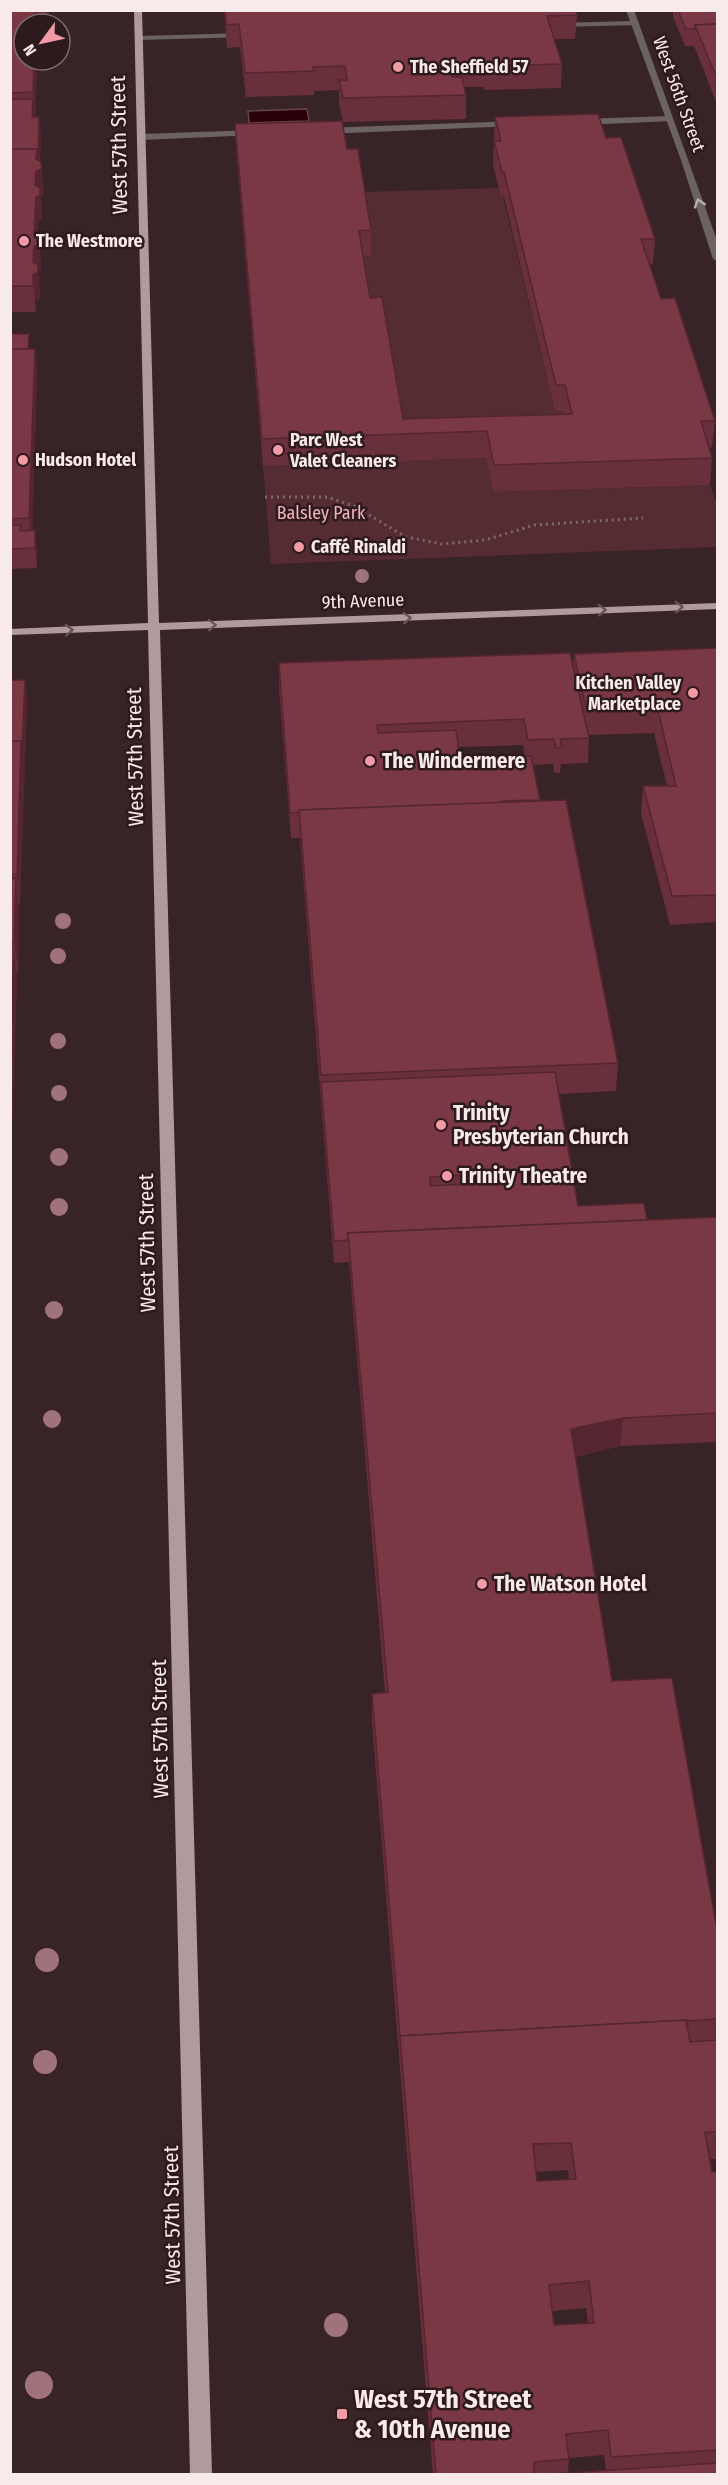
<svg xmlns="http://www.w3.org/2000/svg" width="728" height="2485" font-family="'Fira Sans Condensed',sans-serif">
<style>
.green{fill:#562c33}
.water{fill:#2a0009;stroke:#68464d;stroke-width:1.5}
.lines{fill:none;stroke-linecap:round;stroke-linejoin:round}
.path{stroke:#7c6a6c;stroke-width:3;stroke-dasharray:2 4;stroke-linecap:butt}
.service{fill:#6d6263;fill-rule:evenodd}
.pedestrian{fill:#6d6263;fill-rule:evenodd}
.minor{fill:#6d6263;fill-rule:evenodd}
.primary{fill:#b19a9d;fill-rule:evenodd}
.tree{fill:#9f7379}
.wall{fill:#692f3a;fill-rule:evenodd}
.shaded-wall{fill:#552630}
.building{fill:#7a3744;stroke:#552630;stroke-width:1.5;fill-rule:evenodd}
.oneway{stroke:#b9adae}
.oneway2{stroke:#685456}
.poi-dot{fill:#f39aa7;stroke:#2d1a1c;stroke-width:2}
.labels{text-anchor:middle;stroke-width:5;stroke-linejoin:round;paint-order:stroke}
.far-poi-label{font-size:18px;font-weight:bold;fill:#f8eaeb;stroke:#2d1a1c;text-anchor:start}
.far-street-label{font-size:18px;fill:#f8eaeb;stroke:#2d1a1c}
.far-park-label{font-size:18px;fill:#f4b4bd;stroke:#2d1a1c}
.street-label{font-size:21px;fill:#f8eaeb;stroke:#2d1a1c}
.poi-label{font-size:21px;font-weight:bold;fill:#f8eaeb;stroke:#2d1a1c;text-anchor:start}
.near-poi-label{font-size:26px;font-weight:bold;fill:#f8eaeb;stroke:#2d1a1c;text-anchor:start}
</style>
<rect width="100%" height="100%" fill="#382326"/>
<!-- green -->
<g class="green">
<path d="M499,188L501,197H503L555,411H563L570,440L402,446L370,324L359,256L371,255L361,192Z"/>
<path d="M486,458L493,492L710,485L717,505V547L271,564L263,466Z"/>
</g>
<!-- water -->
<path class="water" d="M307,109L309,121L249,123L248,111Z"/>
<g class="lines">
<!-- path -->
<path class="path" d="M265,497H327L354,506L406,537L442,544L485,540L535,525L643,518"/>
<!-- service -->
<g class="service">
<path d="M635,21L639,23L638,25L557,27L553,25L557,23Z"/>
<path d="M245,33L249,35L248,37L139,40L135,38L139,36Z"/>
</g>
<!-- pedestrian -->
<g class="pedestrian">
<path d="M669,116L672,117V121L582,125L578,122L582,119Z"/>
<path d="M516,121L519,122V126L324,134L320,131L324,128Z"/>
<path d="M255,130L258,131V135L141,140L137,137L141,134Z"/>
</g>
<!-- minor -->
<path class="minor" d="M626,10H634L718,243V262L713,259L681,160Z"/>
<!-- primary -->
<path class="primary" d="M134,10H142L159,623L718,603V609L160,630L212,2474H190L148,630L10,635V629L148,623Z"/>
</g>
<!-- trees -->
<g class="tree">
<circle cx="362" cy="576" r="7"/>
<circle cx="63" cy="921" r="8"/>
<circle cx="58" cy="956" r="8"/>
<circle cx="58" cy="1041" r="8"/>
<circle cx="59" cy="1093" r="8"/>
<circle cx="59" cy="1157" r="9"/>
<circle cx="59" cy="1207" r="9"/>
<circle cx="54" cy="1310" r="9"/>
<circle cx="52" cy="1419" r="9"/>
<circle cx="47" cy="1960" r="12"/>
<circle cx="45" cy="2062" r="12"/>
<circle cx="336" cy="2325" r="12"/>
<circle cx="39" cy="2385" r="14"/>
</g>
<!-- wall -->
<g class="wall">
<path d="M10,10H49V24H24V60H37L35,117L41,135L40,161L44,194L41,195L42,220L38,222L37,235L41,261V269L38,270L40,298L35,301L36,312H10Z"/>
<path d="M224,10H575L577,15L575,39H554L562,64L561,88L484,90L483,87H464L466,95V119L343,122L339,104V90L314,91V95L246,97L240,47L227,48Z"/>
<path d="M673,10H717V104L694,46H685L673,17Z"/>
<path d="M495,117L606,138L655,239L653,264L649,265L661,299L715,421L712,447L709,448L712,458L710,485L493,492L486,458L263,466L236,148L235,124L347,149L371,230V256H363L370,298L403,419L564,414L563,411H555L504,197H501L493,165Z"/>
<path d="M10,334L30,349H35L37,374L32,531L35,530L37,551V568L10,569Z"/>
<path d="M717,648V922L670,925L641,813L643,786H667L654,733L589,735L588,763L561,764L560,773H554L553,764L533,765L540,801L618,1063L616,1091L559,1094L578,1206L647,1220L717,1217V1442L620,1446L575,1457L612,1681L717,1930V2159H709L712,2172H717V2475H433L372,1722V1694L385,1693L349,1262L334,1263L300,838H291L279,688V663L573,666L574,654ZM523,745L525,756L460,759L459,747ZM568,2170L569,2179L537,2181L536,2172ZM586,2308L588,2324L554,2325L552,2311ZM604,2455L606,2470L568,2473L569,2458Z"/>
<path d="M10,680H25L27,700L20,903H19L18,972H16L17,978L10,1179Z"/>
</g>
<!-- shaded-wall -->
<g class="shaded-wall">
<path d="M36,10H37L38,24H35Z"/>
<path d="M47,10H49V24H48Z"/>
<path d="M34,60H37L35,116L33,92Z"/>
<path d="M33,99L35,116L34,135L32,117Z"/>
<path d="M39,117L41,135L39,170L41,162L44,194L41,195L42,220L38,222L37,244L39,236L41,261V269L38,270L40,298L35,301L36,312L33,275L37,149L39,170L38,156Z"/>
<path d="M35,349L37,374L32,545L29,518Z"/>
<path d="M35,530L37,551V568L35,548Z"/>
<path d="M25,680L27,700L20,903L17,874L21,741Z"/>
<path d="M16,878L19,908L18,972L14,942Z"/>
<path d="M14,950L17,978L10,1179V1065Z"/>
<path d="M623,1418L620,1446L569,1458L571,1429Z"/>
</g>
<!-- building -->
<g class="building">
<path d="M10,10H36L35,24H24V60H34L33,92L10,93Z"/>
<path d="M225,10H575L577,15L547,16L562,64L484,66L483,63L449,64L452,77H462L466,95L343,98L339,80H347L345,66L313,67L314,71L245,73L239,24L226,25Z"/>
<path d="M678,10H717V24L695,25V29H686Z"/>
<path d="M717,24V78L695,25Z"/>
<path d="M10,99H33L32,117H39L38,156L37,149H10Z"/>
<path d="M598,114L606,138L621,137L655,239H641L661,299L675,298L715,421H701L712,458L494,465L487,431L262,439L235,124L342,121L347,149H358L371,230L359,231L370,298L382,297L403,419L572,414L565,385H556L504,172H502L494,141H501L495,117Z"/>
<path d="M10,149H37L36,159L41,162L42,169L36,171L35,185L40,188V195L36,197L34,233L39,236V243L34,247L33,262L38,265V272L33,275V286H10Z"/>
<path d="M10,334H29L28,349H10Z"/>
<path d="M10,349H35L29,518L10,519Z"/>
<path d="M10,525H21L20,531L35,530V548L10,549Z"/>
<path d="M717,648V895L672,896L643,786H676L657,706L586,708L574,654Z"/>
<path d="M570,653L589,738L560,739L562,747L556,748L554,739L528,740L524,719L377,725L378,733L456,730L460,759L531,756L540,800L503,801L499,803L299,810V812L290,813L279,663Z"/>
<path d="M10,680H25L22,749L21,741H10Z"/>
<path d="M10,741H21L17,874H10Z"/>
<path d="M566,800L618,1063L321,1075L299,810Z"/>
<path d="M16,878L14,942H10V879Z"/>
<path d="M10,950H14L10,1041Z"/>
<path d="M555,1072L578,1206L644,1203L647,1220L348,1233V1240L334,1241L321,1082ZM482,1174L483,1183L430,1186V1177Z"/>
<path d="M717,1217V1413L623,1418L571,1429L612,1681L672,1678L717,1930V2019L687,2021L686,2020L400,2036V2037L372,1694L388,1692L348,1233Z"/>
<path d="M686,2020L690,2042L717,2040V2132H705L712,2172H717V2450L611,2457L608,2430L566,2434L569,2459L534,2462V2475H436L400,2036ZM571,2143L576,2179L537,2181L533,2144ZM589,2281L594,2323L554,2325L549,2285Z"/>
<path d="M717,2463V2475H539Z"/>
</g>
<!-- one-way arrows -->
<defs><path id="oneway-chevron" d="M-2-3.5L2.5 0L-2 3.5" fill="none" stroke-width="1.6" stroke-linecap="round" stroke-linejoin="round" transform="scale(1.5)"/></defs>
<use class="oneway" href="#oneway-chevron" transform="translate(699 203) rotate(-108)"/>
<g class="oneway2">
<use href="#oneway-chevron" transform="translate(679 607) rotate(-2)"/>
<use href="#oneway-chevron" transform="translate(602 610) rotate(-2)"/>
<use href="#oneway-chevron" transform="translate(407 618) rotate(-2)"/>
<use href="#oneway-chevron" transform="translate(212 625) rotate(-2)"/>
<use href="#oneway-chevron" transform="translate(69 630) rotate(-2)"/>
</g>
<!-- markers -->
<g class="poi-dot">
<circle cx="398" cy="67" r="6"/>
<circle cx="24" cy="241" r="6"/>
<circle cx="278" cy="450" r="6"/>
<circle cx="23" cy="460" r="6"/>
<circle cx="299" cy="547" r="6"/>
<circle cx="693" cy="693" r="6"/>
<circle cx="370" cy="761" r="6"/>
<circle cx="441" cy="1125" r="6"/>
<circle cx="447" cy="1176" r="6"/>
<circle cx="482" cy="1584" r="6"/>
<rect x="336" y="2408" width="12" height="12" rx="3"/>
</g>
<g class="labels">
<!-- far-poi labels -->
<g class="far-poi-label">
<text x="410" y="73">The Sheffield 57</text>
<text x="36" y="247">The Westmore</text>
<text x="290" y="446">Parc West<tspan x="290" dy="21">Valet Cleaners</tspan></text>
<text x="35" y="466">Hudson Hotel</text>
<text x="311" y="553">Caffé Rinaldi</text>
<text x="681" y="689" text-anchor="end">Kitchen Valley<tspan x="681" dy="21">Marketplace</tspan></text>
</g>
<!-- far-street labels -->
<g class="far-street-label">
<text transform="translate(679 94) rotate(70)" y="6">West 56th Street</text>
<text transform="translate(363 601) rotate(-2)" y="6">9th Avenue</text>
</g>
<!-- far-park labels -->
<g class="far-park-label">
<text x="321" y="519">Balsley Park</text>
</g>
<!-- street labels -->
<g class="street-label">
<text transform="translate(119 145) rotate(-91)" y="7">West 57th Street</text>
<text transform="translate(135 757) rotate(-91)" y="7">West 57th Street</text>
<text transform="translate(147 1243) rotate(-91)" y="7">West 57th Street</text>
<text transform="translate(160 1729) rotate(-91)" y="7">West 57th Street</text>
<text transform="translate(172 2215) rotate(-91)" y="7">West 57th Street</text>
</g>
<!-- poi labels -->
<g class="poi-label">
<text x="382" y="768">The Windermere</text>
<text x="453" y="1120">Trinity<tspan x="453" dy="24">Presbyterian Church</tspan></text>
<text x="459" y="1183">Trinity Theatre</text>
<text x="494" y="1591">The Watson Hotel</text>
</g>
<!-- near-poi labels -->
<g class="near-poi-label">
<text x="354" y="2408">West 57th Street<tspan x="354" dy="30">&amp; 10th Avenue</tspan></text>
</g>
</g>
<!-- border -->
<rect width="728" height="2485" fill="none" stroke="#f8eaeb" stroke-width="24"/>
<!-- north arrow -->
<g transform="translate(42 42) rotate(237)"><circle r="28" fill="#2d1a1c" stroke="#7e6d6f" stroke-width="1.5"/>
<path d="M0-4.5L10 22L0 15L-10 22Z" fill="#f39aa7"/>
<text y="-9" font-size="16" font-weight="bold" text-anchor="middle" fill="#f8eaeb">N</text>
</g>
</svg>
